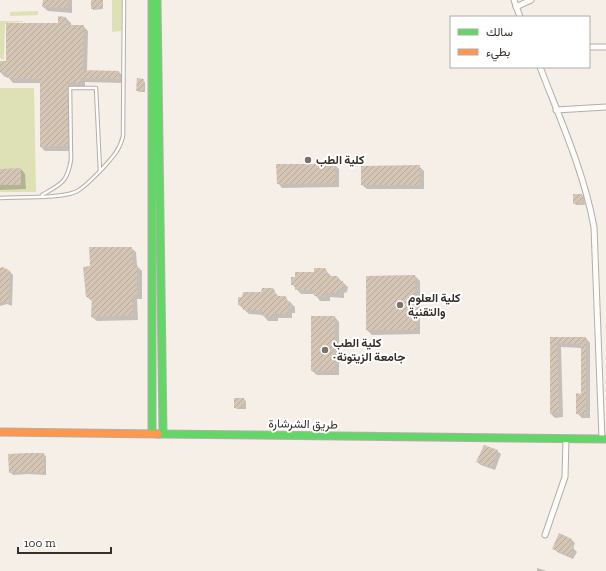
<svg xmlns="http://www.w3.org/2000/svg" width="606" height="571" font-family="'Zilla Slab',Vazirmatn,serif">
<style>
.green{fill:#dde1b5}
.shadow{fill:#0003}
.building{fill:url(#building-hatch)}
.lines{fill:none;stroke-linecap:round;stroke-linejoin:round}
.lane-casing{stroke:#b4aea8;stroke-width:4.5}
.street-casing{stroke:#b4aea8;stroke-width:7}
.fast-casing{stroke:#b4aea8;stroke-width:9}
.slow-casing{stroke:#b4aea8;stroke-width:9}
.lane{stroke:#fefdfc;stroke-width:2.5}
.street{stroke:#fefdfc;stroke-width:5}
.fast{stroke:#63d668;stroke-width:7}
.slow{stroke:#ff974d;stroke-width:7}
.poi-dot{fill:#79726c;stroke:#fff;stroke-width:1.5}
.labels{text-anchor:middle;stroke-width:4;stroke-linejoin:round;paint-order:stroke}
.poi-label{font-size:12px;font-weight:bold;fill:#362f29;stroke:#fff;text-anchor:start}
.street-label{font-size:12px;fill:#362f29;stroke:#fff}
</style>
<defs>
<pattern id="building-hatch" width="6" height="6" patternUnits="userSpaceOnUse"><rect width="6" height="6" fill="#d5c5b5"/><path d="M-1 1l2-2M0 6l6-6M5 7l2-2" fill="none" stroke="#b7aa9c"/></pattern>
</defs>
<rect width="100%" height="100%" fill="#f6efe8"/>
<!-- green -->
<g class="green">
<path d="M112,0H122L121,31L112,32Z"/>
<path d="M38,11V15L10,16V12Z"/>
<path d="M0,21H23V22L5,23L4,60L0,58Z"/>
<path d="M0,88H34L36,192H0Z"/>
</g>
<!-- shadow -->
<g class="shadow">
<path d="M44,0H72V13L48,11L43,7Z"/>
<path d="M88,0H103V9L93,10L92,0Z"/>
<path d="M66,18L71,23V26H83L88,31L87,71L119,72L123,76V83L85,82V87L72,88V151H45L40,146L41,83H13L8,77H5L0,72V62H7L59,24Z"/>
<path d="M143,80L145,82V92H139L137,90Z"/>
<path d="M335,165L339,169V187L282,188L278,183Z"/>
<path d="M419,166L424,171V189H367L362,185Z"/>
<path d="M21,169L25,174L26,189L0,190V170Z"/>
<path d="M582,195L584,197L585,205H576L574,203Z"/>
<path d="M131,248L136,252L137,266L142,271V299H137L138,320L97,321L92,317L93,302L87,297L91,267Z"/>
<path d="M0,269L9,271L13,275L12,306L7,304L0,306Z"/>
<path d="M324,269L332,277H337L348,287L347,292L344,293V298L330,297V301H320L315,294H301L292,284Z"/>
<path d="M415,276L420,281V334L372,335L367,330Z"/>
<path d="M272,289L279,297H284L295,307V313H292V318H278V321H268L263,315L249,314L239,305Z"/>
<path d="M335,317L339,322V375H317L312,371Z"/>
<path d="M551,338H586L590,343V418H582L577,413L582,395V348L561,347L563,417L555,418L551,414Z"/>
<path d="M244,399L246,401V409H237L235,407Z"/>
<path d="M497,451L501,454L495,470L481,465L477,462Z"/>
<path d="M43,454L46,456V475L28,474L13,475L10,472Z"/>
<path d="M572,540L575,543L573,548L577,552L573,559L557,552L554,548Z"/>
<path d="M537,568L544,570L546,571H537Z"/>
</g>
<!-- building -->
<g class="building">
<path d="M43,0H68V8L42,7Z"/>
<path d="M91,0H102L103,9H91Z"/>
<path d="M58,16L66,17V25H84L83,70L119,71V79L81,78V83H68V146L40,147V79L7,78V72H0V61H6V23H58Z"/>
<path d="M137,78L144,79V91H136Z"/>
<path d="M276,164H335V183L277,184Z"/>
<path d="M420,165V185H361V166Z"/>
<path d="M21,168V185H0V169Z"/>
<path d="M573,194H582L583,203L573,204Z"/>
<path d="M89,247H132L133,266L137,265V295H133V315L91,317L92,297H86L83,267L90,266Z"/>
<path d="M3,267L10,271L9,303L0,302V268Z"/>
<path d="M314,268H325L327,271V276H337L339,278V281H343V288L340,289V293H326V297L314,296V290H295V285H291V277H295V272H314Z"/>
<path d="M415,275L416,330H366V276Z"/>
<path d="M262,288H273L275,291V296H285L287,298V301L291,302V308L288,309L287,314L274,313V317L262,316V310H243V305H238V297H242L243,292H261Z"/>
<rect x="311" y="316" width="24" height="55"/>
<path d="M550,337H586V414H576V393L581,394V344L557,343L559,412L550,414Z"/>
<path d="M234,398H244V407L234,408Z"/>
<path d="M484,445L498,450L492,467L476,462Z"/>
<path d="M27,453H44V473L25,472L9,473L8,454Z"/>
<path d="M559,533L572,539L569,545L574,547L570,556L552,549Z"/>
</g>
<g class="lines">
<!-- lane casing -->
<g class="lane-casing">
<g id="lane">
<path d="M42,195C61,184 67,183 71,160L70,88H96L100,171"/>
<path d="M0,198C18,197 67,199 79,190C88,184 95,176 102,169C112,158 120,150 123,136L124,0"/>
</g>
</g>
<!-- street casing -->
<g class="street-casing">
<g id="street">
<path d="M514,0L520,17"/>
<path d="M516,7L531,0"/>
<path d="M589,47H606"/>
<path d="M540,67C560,119 584,172 594,227L602,439"/>
<path d="M556,110L606,107"/>
<path d="M545,535L565,477L566,439"/>
</g>
</g>
<!-- fast casing -->
<g class="fast-casing">
<g id="fast">
<path d="M152,0V433"/>
<path d="M157,0L163,433"/>
<path d="M158,434L606,439"/>
</g>
</g>
<!-- slow casing -->
<g class="slow-casing">
<path id="slow" d="M0,432L158,434"/>
</g>
<!-- lane -->
<use href="#lane" class="lane"/>
<!-- street -->
<use href="#street" class="street"/>
<!-- fast -->
<use href="#fast" class="fast"/>
<!-- slow -->
<use href="#slow" class="slow"/>
</g>
<!-- markers -->
<g class="poi-dot">
<circle cx="308" cy="160" r="4"/>
<circle cx="400" cy="305" r="4"/>
<circle cx="325" cy="350" r="4"/>
</g>
<g class="labels">
<!-- poi labels -->
<g class="poi-label">
<text x="316" y="164">كلية الطب</text>
<text x="408" y="302">كلية العلوم<tspan x="408" dy="14">والتقنية</tspan></text>
<text x="333" y="347">كلية الطب<tspan x="333" dy="14">-جامعة الزيتونة</tspan></text>
</g>
<!-- street labels -->
<g class="street-label">
<text transform="translate(303 424) rotate(1)" y="4">طريق الشرشارة</text>
</g>
</g>
<!-- legend -->
<rect x="450" y="16" width="140" height="52" fill="#ffffff" stroke="#afaca9"/>
<rect x="458" y="29" width="20" height="6" fill="#63d668" stroke="#afaca9"/>
<text x="486" y="36" font-size="12" fill="#362f29">سالك</text>
<rect x="458" y="49" width="20" height="6" fill="#ff974d" stroke="#afaca9"/>
<text x="486" y="56" font-size="12" fill="#362f29">بطيء</text>
<!-- scale -->
<path d="M18 547v6h93v-6" fill="none" stroke="#362f29" stroke-width="2"/>
<text x="24" y="547" font-size="12" fill="#362f29" stroke="#ffffff" stroke-width="3" paint-order="stroke">100 m</text>
</svg>
